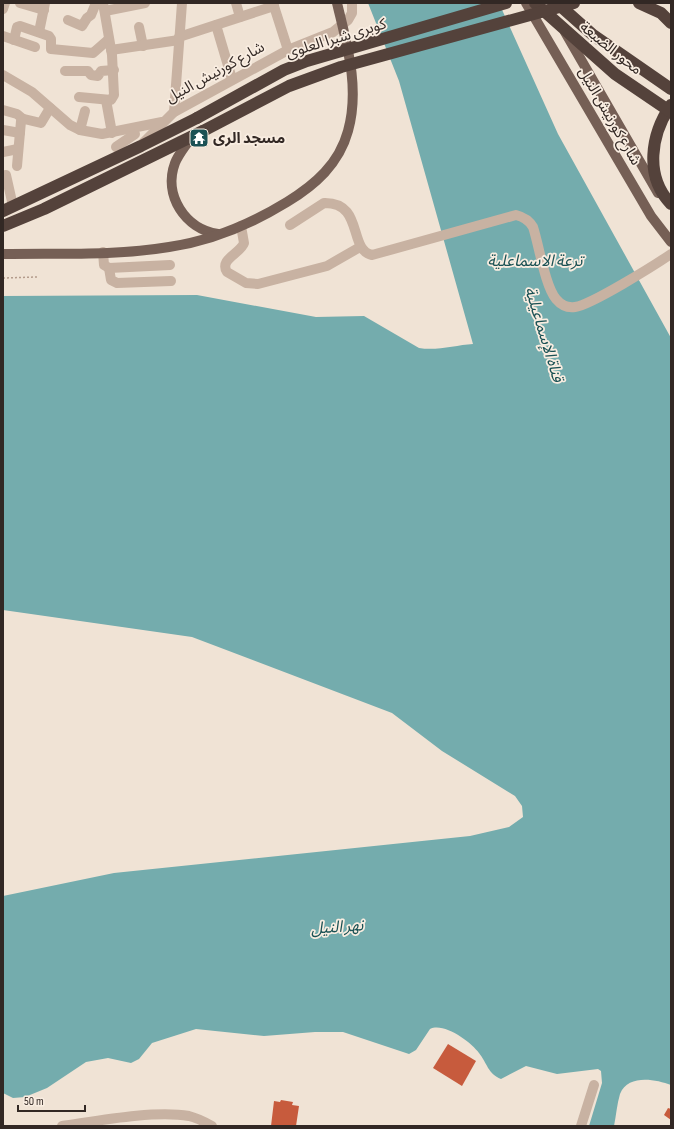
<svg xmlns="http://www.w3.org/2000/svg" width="674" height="1129" font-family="'Sofia Sans Condensed','Noto Sans Arabic',sans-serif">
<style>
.water{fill:#74acad}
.building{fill:#c75b3d}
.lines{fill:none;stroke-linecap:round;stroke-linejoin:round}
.path{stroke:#b49c8c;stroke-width:1.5;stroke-dasharray:2 2;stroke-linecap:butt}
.minor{stroke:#c8b2a2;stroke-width:10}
.major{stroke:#755f55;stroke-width:10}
.highway{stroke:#54423b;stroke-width:12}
.highway-bridge{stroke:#54423b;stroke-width:12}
.labels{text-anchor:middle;stroke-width:3.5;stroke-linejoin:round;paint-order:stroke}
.street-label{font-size:15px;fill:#322824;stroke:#f9ede1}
.poi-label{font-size:15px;font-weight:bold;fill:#322824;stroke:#f9ede1;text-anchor:start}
.water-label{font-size:16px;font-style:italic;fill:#1a5154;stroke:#f9ede1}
</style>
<rect width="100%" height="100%" fill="#f0e3d5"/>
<!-- water -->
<path class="water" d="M368,3H499L558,134L671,338V1085C655,1079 628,1074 620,1094C617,1104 616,1116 614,1126H589L602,1083L601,1071L598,1069L557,1074L526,1066L501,1079C488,1074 487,1063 479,1053C471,1042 444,1022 430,1029L416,1050L409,1054L343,1032H315L264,1036L196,1029L152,1043L139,1059L131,1063L108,1058L86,1062L47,1088L25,1097L13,1098L3,1093V896L114,873L470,836L509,827L523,817L522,806L515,796L442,751L392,713L192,637L3,610V296L197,295L316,317L364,316L419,348C437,351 456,345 473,344L399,81Z"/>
<!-- building -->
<g class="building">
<path d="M448,1044L476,1061L462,1086L433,1068Z"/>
<path d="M281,1100L293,1102L292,1105L299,1106L296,1126H271L274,1101L280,1102Z"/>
<path d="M668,1108L671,1109V1120L664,1115Z"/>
</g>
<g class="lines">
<!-- path -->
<path class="path" d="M3,278L37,277"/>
<!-- minor -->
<g class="minor">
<path d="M20,3L44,10"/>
<path d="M236,3L240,17"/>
<path d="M273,3L288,50"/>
<path d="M3,9L5,3"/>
<path d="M105,11L145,3"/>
<path d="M68,20L82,26L87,18L91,15L96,3"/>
<path d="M216,25L232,79"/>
<path d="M139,27L143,46"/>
<path d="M39,32L45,3"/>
<path d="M3,36L35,47"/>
<path d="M179,37L274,6"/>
<path d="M14,40L17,27L20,26L49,36L51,39V49L93,53L109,39"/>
<path d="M111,50L179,40"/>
<path d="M65,71H88L91,75L98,76L101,71L114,70"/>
<path d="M3,75L32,92L70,125L80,130L102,134L162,122"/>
<path d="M79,97L111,100L114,95L112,55L103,3"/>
<path d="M106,100L112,133"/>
<path d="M3,110L17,114L23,119"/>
<path d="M174,112L182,3"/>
<path d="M3,130L20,133"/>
<path d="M80,130L85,111"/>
<path d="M143,143L174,112L288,50L333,32L348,20L352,13V3"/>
<path d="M116,147L135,134"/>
<path d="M3,152L18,149"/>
<path d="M17,166L21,121L24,119L41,123L50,108"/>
<path d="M6,175L13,206"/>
<path d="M290,225L324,203C364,202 348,250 372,255L516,215C524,217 529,220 533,227C539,245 545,286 556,299C561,305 568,308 575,307C591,305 655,265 671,254"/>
<path d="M241,226L244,243C240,254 219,259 227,272L246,283L258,284L327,266L360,247"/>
<path d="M103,252L104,265L109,268L170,265"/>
<path d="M109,268L111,280L117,283L171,281"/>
<path d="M62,1126C97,1121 154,1110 189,1116C197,1118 205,1122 212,1126"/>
<path d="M581,1126L594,1085"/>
</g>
<!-- major -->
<g class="major">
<path d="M526,3L651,216L671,242"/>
<path d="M565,32L658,193"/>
<path d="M191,137C186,146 179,153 175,163C163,195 185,229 218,234"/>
<path d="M3,254C58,253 115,256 169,247C210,241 251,224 287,202C315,185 339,164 348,131C360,88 347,45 337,3"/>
</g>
<!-- highway -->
<g class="highway">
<path d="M639,3L661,13L671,23"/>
<path d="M671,105C651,134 644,176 671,204"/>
<path d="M3,211L141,146L197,118"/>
<path d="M3,226L44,209L203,131"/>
</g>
<!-- highway-bridge -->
<g class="highway-bridge">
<path d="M535,3L615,74L671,112"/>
<path d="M557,3L593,35L671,89"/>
<path d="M197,118L284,70L307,61L506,3"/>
<path d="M203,131L289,86L341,67L574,3"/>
</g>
</g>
<!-- icons -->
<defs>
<g id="temple-square" transform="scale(1)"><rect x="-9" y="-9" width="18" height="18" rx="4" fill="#1a5154" stroke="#f9ede1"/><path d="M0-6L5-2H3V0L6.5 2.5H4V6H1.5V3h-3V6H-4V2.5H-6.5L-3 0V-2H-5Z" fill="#fff"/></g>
</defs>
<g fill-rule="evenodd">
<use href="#temple-square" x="199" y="138"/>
</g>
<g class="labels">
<!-- street labels -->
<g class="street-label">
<text transform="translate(336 38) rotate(-17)" y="5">كوبرى شبرا العلوى</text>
<text transform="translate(611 48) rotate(39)" y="5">محور الضبعة</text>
<text transform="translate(215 72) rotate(-29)" y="5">شارع كورنيش النيل</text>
<text transform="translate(610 116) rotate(60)" y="5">شارع كورنيش النيل</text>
</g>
<!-- poi labels -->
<g class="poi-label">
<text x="213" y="143">مسجد الرى</text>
</g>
<!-- water labels -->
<g class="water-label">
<text x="535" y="266">ترعة الاسماعلية</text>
<text transform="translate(545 334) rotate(73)" y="6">قناة الإسماعيلية</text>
<text transform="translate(337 926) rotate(-4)" y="6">نهر النيل</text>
</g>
</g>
<!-- border -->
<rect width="674" height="1129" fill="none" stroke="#322824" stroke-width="8"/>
<!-- scale -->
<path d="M18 1105v6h67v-6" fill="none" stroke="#322824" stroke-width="2"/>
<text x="24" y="1105" font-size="12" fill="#322824" stroke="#f9ede1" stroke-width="3" paint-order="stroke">50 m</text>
</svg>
